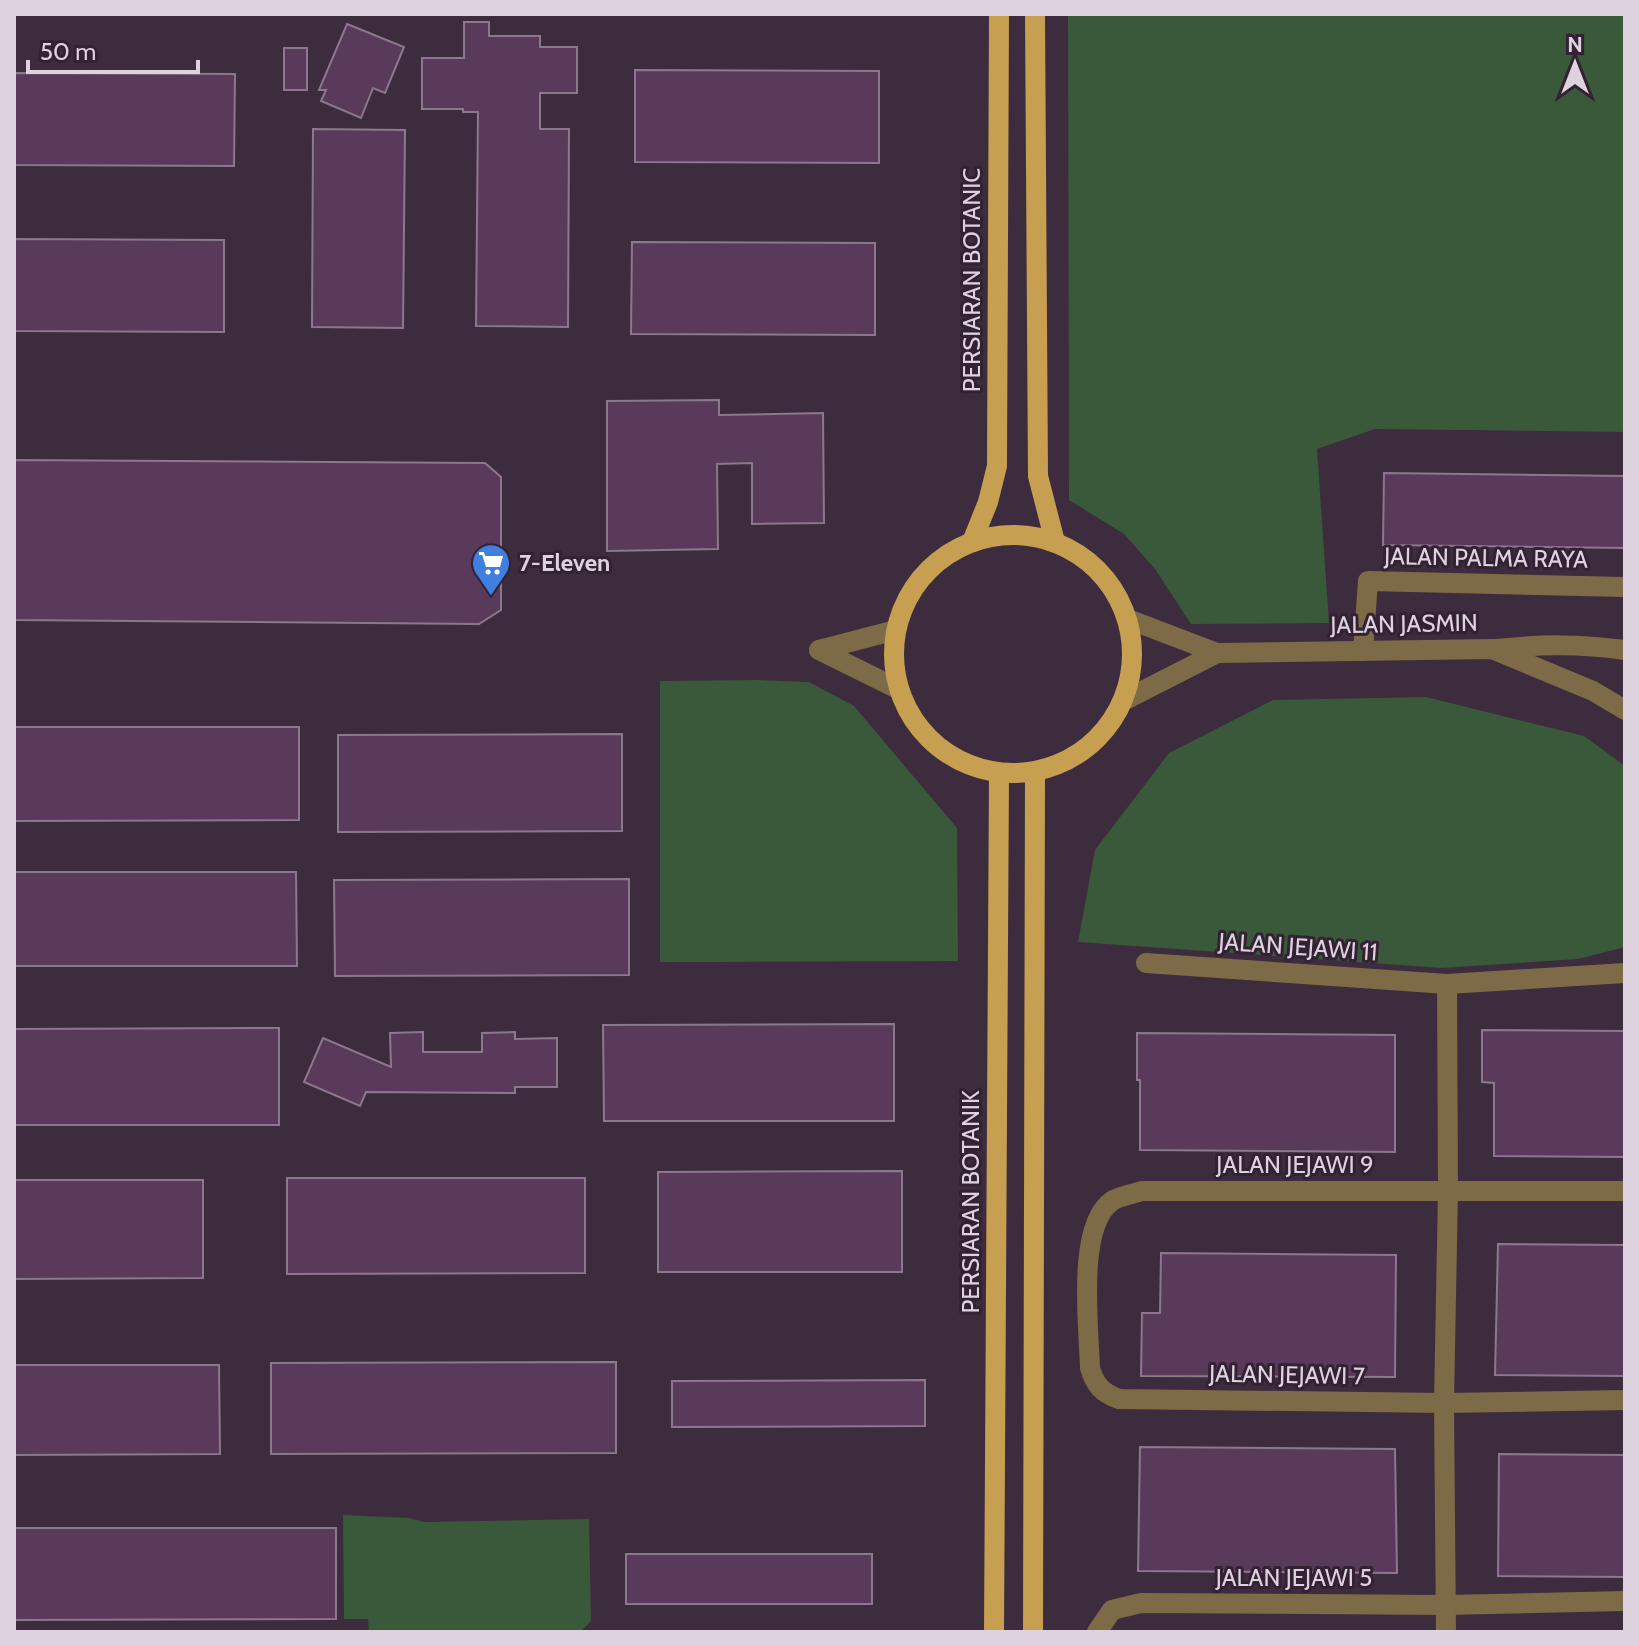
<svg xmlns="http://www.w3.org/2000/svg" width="1639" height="1646" font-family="Cabin,sans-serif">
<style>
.green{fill:#3a583a}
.building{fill:#5a3a5b;stroke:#8b788c;stroke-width:2}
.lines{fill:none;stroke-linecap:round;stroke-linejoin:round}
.minor{stroke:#7d6a46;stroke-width:20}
.major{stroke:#c79f50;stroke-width:20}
.labels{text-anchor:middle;stroke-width:6;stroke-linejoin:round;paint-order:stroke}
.street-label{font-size:24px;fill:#ddd2dd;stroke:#322233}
.poi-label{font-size:24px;font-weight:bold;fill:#ddd2dd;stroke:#322233;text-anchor:start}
</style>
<rect width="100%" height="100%" fill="#3d2c3d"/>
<!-- green -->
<g class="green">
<path d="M1068,14H1625V432L1375,429L1317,449L1329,623L1191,624L1155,569L1124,534L1069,500Z"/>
<path d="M756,680L809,682L854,706L957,828L958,961L660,962V681Z"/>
<path d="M1426,697L1584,736L1625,766V947L1578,959L1442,968L1078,942L1095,850L1169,753L1273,700Z"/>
<path d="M343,1515L409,1518L424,1522L589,1519L591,1621L580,1632H369L368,1619H344Z"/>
</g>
<!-- building -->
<g class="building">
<path d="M464,22H489V36H540V47H577V93H540V129H569L568,327L476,326L478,112H463V109H422V58H464Z"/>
<path d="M347,24L404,47L385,93L373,88L361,118L321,101L326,90H319Z"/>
<rect x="284" y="48" width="23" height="42"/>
<path d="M635,70L879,71V163L635,162Z"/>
<path d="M14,73L235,74L234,166L14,165Z"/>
<path d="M313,129L405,130L403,328L312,327Z"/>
<path d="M14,239L224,240V332L14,331Z"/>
<path d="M632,242L875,243V335L631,334Z"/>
<path d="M719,400V415L823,413L824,523L752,524V463L717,464L718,549L607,551V401Z"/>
<path d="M14,460L485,463L501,477V610L479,624L14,620Z"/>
<path d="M1384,473L1625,476V548L1383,545Z"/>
<path d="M14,727H299V820L14,821Z"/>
<path d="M622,734V831L338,832V735Z"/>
<path d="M14,872H296L297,966H14Z"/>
<path d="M629,879V975L335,976L334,880Z"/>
<path d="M894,1024V1121H604L603,1025Z"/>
<path d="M279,1028V1125H14V1029Z"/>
<path d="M1482,1030L1625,1031V1157L1494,1156V1083L1482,1082Z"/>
<path d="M423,1032V1052H482V1033L515,1032V1039L557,1038V1087H515V1093L366,1092L360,1106L304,1082L323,1038L391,1067L390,1033Z"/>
<path d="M1137,1033L1395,1035V1152L1140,1150V1080H1137Z"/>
<path d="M902,1171V1272H658V1172Z"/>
<path d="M287,1178H585V1273L287,1274Z"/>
<path d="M14,1180H203V1278L14,1279Z"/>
<path d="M1498,1244L1625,1245V1376L1495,1375Z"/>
<path d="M1161,1253L1396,1255L1395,1377L1141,1376L1142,1313H1160Z"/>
<path d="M616,1362V1453L271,1454V1363Z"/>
<path d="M14,1365H219L220,1454L14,1455Z"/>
<path d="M925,1380V1426L672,1427V1381Z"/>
<path d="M1140,1447L1395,1449L1397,1573L1138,1571Z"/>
<path d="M1499,1454L1625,1455V1577L1498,1576Z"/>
<path d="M14,1528H336V1619L14,1620Z"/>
<rect x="626" y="1554" width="246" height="50"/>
</g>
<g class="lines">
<!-- minor -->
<g class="minor">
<path d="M1128,619L1217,653L1492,649L1593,691L1625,710"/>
<path d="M1496,649C1542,644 1579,644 1625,650"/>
<path d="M819,650L898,689"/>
<path d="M819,650L896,630"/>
<path d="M1363,651L1368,581L1625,587"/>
<path d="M1125,700L1217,653"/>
<path d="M1146,963L1447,984L1625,973"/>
<path d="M1625,1191H1142C1133,1194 1119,1196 1112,1201C1076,1226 1089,1328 1090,1368C1095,1385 1102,1393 1119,1399L1444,1403L1625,1400"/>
<path d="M1097,1632L1112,1610L1141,1603L1446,1605L1625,1601"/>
<path d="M1446,1632L1444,1403L1448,1190L1447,984"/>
</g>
<!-- major -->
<g class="major">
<path d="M1035,14L1038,476L1055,542"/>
<circle cx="1013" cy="654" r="119"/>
<path d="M972,542L988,502L997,466L999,14"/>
<path d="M994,1632L999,773"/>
<path d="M1033,1632L1035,772"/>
</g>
</g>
<!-- icons -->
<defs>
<g id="supermarket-pin" transform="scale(2)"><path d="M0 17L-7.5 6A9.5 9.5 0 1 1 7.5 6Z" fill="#3f7fe0" stroke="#322233"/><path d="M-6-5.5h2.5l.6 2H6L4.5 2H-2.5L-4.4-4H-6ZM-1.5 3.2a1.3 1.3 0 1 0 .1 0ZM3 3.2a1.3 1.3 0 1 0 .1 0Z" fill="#fff"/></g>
</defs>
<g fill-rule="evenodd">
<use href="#supermarket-pin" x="491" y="563"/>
</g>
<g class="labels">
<!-- street labels -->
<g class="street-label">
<text transform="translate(972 280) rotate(-90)" y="8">PERSIARAN BOTANIC</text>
<text transform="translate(1486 558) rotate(1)" y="8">JALAN PALMA RAYA</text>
<text transform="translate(1404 624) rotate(-1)" y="8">JALAN JASMIN</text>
<text transform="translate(1298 947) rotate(4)" y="8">JALAN JEJAWI 11</text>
<text x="1295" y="1173">JALAN JEJAWI 9</text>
<text transform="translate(971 1202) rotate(-90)" y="8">PERSIARAN BOTANIK</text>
<text transform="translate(1287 1375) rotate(1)" y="8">JALAN JEJAWI 7</text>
<text x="1294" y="1586">JALAN JEJAWI 5</text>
</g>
<!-- poi labels -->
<g class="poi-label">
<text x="519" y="571">7-Eleven</text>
</g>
</g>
<!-- border -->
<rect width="1639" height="1646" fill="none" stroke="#ddd2dd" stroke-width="32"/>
<!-- north arrow -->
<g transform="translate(1575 64)" stroke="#322233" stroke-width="6" paint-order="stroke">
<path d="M0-6L14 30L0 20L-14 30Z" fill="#ddd2dd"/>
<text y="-12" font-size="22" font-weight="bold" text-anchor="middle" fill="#ddd2dd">N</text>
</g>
<!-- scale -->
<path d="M28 60v12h170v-12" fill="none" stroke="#ddd2dd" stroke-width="4"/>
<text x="40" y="60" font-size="24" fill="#ddd2dd" stroke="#322233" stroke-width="6" paint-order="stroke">50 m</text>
</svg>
